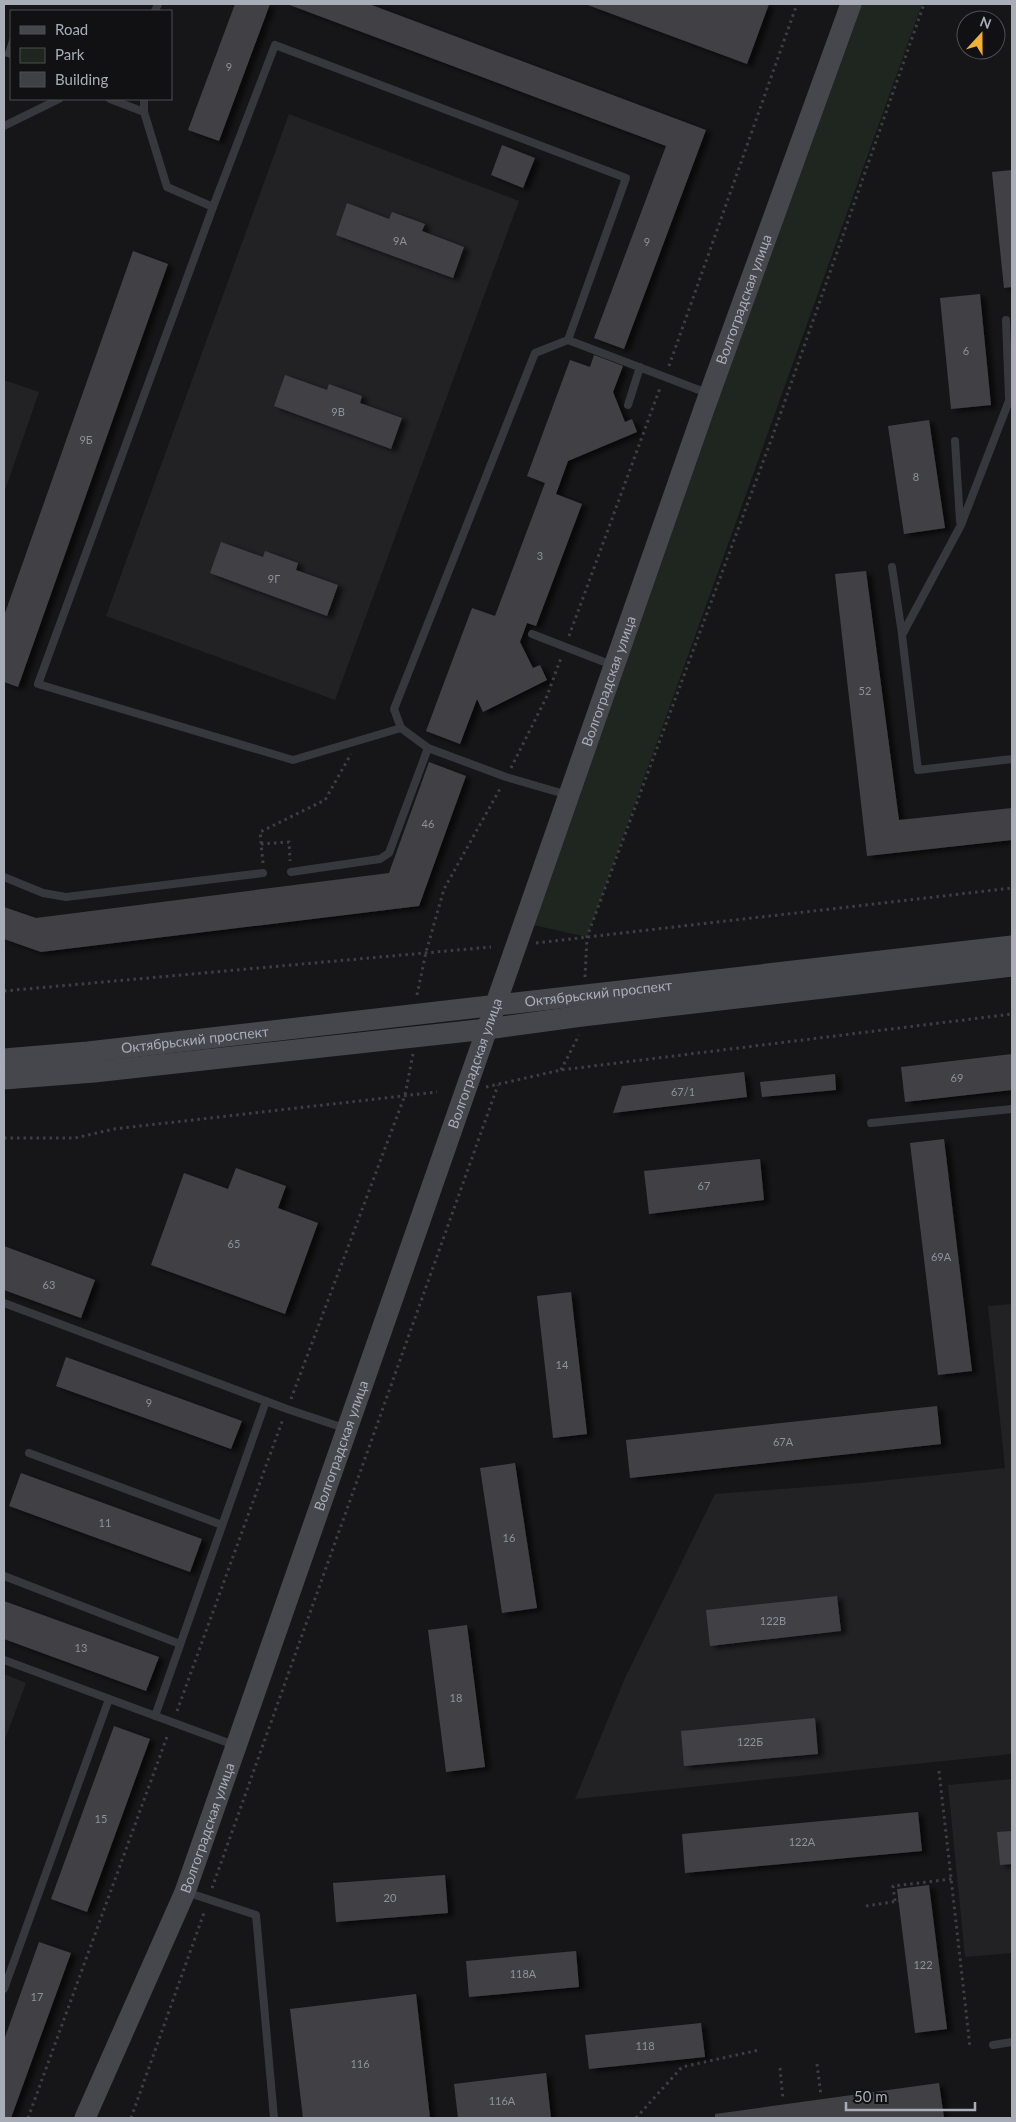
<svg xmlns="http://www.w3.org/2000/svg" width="1016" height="2122" font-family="Lato,sans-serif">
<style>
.built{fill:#222225}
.green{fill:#1e261f}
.building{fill:#404145;filter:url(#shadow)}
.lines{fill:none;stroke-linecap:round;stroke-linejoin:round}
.path{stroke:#3d3f44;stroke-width:3;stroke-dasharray:2.5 4;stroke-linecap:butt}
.service{stroke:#37383d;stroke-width:8}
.secondary{stroke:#45474d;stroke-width:21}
.labels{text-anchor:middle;stroke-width:4.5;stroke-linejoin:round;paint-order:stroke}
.number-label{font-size:11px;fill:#8e929b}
.street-label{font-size:14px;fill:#a8adb8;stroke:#111113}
</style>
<defs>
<filter id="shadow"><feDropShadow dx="5.5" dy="3" stdDeviation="2.5" flood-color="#0009"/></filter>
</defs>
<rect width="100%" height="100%" fill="#161618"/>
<!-- built -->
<g class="built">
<path d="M289,114L519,201L335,700L106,616Z"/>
<path d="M4,380L39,392L4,493Z"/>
<path d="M1012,1304V1754L575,1799L625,1678L715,1494L860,1483L1005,1468L988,1306Z"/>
<path d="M4,1674L26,1683L4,1742Z"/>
<path d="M1012,1779V1953L965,1957L948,1785Z"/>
</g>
<!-- green -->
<path class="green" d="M853,4H922L587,937L533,925Z"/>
<!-- building -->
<g class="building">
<path d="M235,4H270L219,141L188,130Z"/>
<path d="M287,4H369L706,130L624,349L594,338L666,146Z"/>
<path d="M585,4H769L747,64Z"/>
<path d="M11,34V58L4,56Z"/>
<path d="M502,145L535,158L523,188L491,175Z"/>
<path d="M1012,170V287L1004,288L992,172Z"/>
<path d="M347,203L389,219L392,212L425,224L422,231L464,247L453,278L336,235Z"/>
<path d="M133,251L168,264L18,687L4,682V616Z"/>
<path d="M980,294L991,405L951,409L940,298Z"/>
<path d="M594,355L623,366L613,392L625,422L632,419L637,432L568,461L556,494L582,504L536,626L527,623L520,642L533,668L540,665L547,680L483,712L477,699L460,744L426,731L472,608L495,616L545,483L527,476L570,360L590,367Z"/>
<path d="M285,375L327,390L329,384L362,396L360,403L402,418L391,449L274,406Z"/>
<path d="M929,420L945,528L904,534L888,426Z"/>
<path d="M221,542L263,557L265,551L298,563L296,570L338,585L327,616L210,573Z"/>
<path d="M866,571L899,820L1012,808V840L867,856L835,574Z"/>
<path d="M429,762L466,776L419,906L41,952L4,939V907L36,918L389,873Z"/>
<path d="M1012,1054V1090L905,1102L901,1067Z"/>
<path d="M744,1072L747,1097L613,1113L622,1086Z"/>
<path d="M835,1074L836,1090L762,1097L760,1082Z"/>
<path d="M944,1139L972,1371L938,1375L910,1143Z"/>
<path d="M760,1159L764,1200L649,1214L644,1171Z"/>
<path d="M236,1168L286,1186L278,1208L318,1223L285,1314L151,1265L184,1173L228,1189Z"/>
<path d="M4,1246L95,1280L81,1318L4,1290Z"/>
<path d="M571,1292L587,1434L553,1438L537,1296Z"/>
<path d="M66,1357L242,1421L231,1449L56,1386Z"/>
<path d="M937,1406L941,1444L630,1478L626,1440Z"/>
<path d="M515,1463L537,1608L502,1613L480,1468Z"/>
<path d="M21,1473L202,1539L190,1572L9,1506Z"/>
<path d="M837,1596L841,1631L710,1646L706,1610Z"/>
<path d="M4,1601L159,1657L146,1691L4,1639Z"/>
<path d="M467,1625L485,1767L446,1772L428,1630Z"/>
<path d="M815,1718L818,1754L684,1766L681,1731Z"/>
<path d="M114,1726L150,1739L87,1912L51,1899Z"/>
<path d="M918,1812L922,1851L685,1873L682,1834Z"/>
<path d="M1012,1831V1864L1000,1865L997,1832Z"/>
<path d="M445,1875L448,1913L336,1922L333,1883Z"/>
<path d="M929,1885L947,2029L915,2033L897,1889Z"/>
<path d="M39,1942L71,1953L11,2118H4V2040Z"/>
<path d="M576,1951L579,1987L469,1997L466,1961Z"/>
<path d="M416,1994L430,2118H303L290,2009Z"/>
<path d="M701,2023L705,2057L589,2069L585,2035Z"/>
<path d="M546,2073L551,2118H458L454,2084Z"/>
<path d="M939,2083L944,2118H715V2114Z"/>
</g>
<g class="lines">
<!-- path -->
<g class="path">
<path d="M669,366L797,4"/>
<path d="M569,636L660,388"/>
<path d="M511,768L547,696L561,658"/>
<path d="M261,844L289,842L290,861"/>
<path d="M263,863L260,832L325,800L351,754"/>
<path d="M536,943L1012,888"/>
<path d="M585,977L587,937L773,435L924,4"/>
<path d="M4,991L491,947"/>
<path d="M417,995L426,952L444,889L501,787"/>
<path d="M561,1070L579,1035"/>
<path d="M486,1087L561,1070L1012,1014"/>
<path d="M4,1138H75L114,1129L437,1092"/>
<path d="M291,1399L405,1095L413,1054"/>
<path d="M177,1711L283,1419"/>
<path d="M939,1771L970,2047"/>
<path d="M212,1888L498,1085"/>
<path d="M895,1901L893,1886L952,1879"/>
<path d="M866,1906L899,1901"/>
<path d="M817,2064L821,2096"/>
<path d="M780,2068L783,2100"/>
<path d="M28,2118L168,1734"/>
<path d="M131,2118L205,1910"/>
<path d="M636,2118L682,2067L759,2050"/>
</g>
<!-- service -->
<g class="service">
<path d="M155,11L158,4"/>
<path d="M110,99L144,112L167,187L213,207"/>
<path d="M144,99V112"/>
<path d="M4,126L59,99"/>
<path d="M1006,320L1009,398"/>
<path d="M568,340L535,353L394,709L401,728L293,760L38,684L213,207L275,45L626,178L568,340L707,393"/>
<path d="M1012,393L961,525L902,635L918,770L1012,759"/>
<path d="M628,405L640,367"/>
<path d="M955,441L960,521"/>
<path d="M892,567L902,634"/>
<path d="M532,634L612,665"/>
<path d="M401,728L428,748"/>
<path d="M291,872L380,859L389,853L428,748L506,777L568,795"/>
<path d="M4,877L43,893L66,897L263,873"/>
<path d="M871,1123L1012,1109"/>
<path d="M4,1303L287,1409L347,1429"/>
<path d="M29,1453L222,1525"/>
<path d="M4,1576L180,1644"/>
<path d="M4,1660L234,1745"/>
<path d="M155,1716L266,1401"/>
<path d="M186,1892L256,1915L274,2118"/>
<path d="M4,1989L109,1699"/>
<path d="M993,2045L1012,2042"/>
</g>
<!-- secondary -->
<g class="secondary">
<path id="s1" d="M4,1059L88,1052L1012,946"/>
<path d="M4,1079L94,1072L487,1029L582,1016L1012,966"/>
<path id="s2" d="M85,2118L185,1892L704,409L851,4"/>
</g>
</g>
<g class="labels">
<!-- number labels -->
<g class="number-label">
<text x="229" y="71">9</text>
<text x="400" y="245">9А</text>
<text x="647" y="246">9</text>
<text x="966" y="355">6</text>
<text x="338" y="416">9В</text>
<text x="86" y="444">9Б</text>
<text x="916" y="481">8</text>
<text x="540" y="560">3</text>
<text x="274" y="583">9Г</text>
<text x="865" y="695">52</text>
<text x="428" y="828">46</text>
<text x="957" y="1082">69</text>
<text x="683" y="1096">67/1</text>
<text x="704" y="1190">67</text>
<text x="234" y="1248">65</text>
<text x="941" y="1261">69А</text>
<text x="49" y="1289">63</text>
<text x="562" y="1369">14</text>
<text x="149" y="1407">9</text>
<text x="783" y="1446">67А</text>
<text x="105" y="1527">11</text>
<text x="509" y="1542">16</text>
<text x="773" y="1625">122В</text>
<text x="81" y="1652">13</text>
<text x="456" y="1702">18</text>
<text x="750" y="1746">122Б</text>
<text x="101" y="1823">15</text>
<text x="802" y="1846">122А</text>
<text x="390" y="1902">20</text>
<text x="923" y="1969">122</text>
<text x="523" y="1978">118А</text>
<text x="37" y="2001">17</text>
<text x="645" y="2050">118</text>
<text x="360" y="2068">116</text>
<text x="502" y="2105">116А</text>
</g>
<!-- street labels -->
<g class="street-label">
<text dy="5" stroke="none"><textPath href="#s2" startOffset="1935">Волгоградская улица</textPath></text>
<text dy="5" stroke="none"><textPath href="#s2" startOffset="1530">Волгоградская улица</textPath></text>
<text dy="5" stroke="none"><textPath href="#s1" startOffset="598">Октябрьский проспект</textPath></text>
<text dy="5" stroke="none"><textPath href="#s1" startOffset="192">Октябрьский проспект</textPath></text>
<text dy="5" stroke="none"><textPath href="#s2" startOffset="1125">Волгоградская улица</textPath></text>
<text dy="5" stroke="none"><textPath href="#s2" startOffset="720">Волгоградская улица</textPath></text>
<text dy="5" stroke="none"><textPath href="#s2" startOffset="315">Волгоградская улица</textPath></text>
</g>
</g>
<!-- border -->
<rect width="1016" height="2122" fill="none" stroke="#a8adb8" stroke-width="10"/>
<!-- legend -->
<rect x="10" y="10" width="162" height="90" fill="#111113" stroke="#4d4f55"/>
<rect x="20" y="26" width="25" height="8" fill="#45474d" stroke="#4d4f55"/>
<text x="55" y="35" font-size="15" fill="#a8adb8">Road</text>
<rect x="20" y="48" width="25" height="15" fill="#1e261f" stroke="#4d4f55"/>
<text x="55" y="60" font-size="15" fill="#a8adb8">Park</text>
<rect x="20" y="72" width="25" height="15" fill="#404145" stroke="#4d4f55"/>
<text x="55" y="85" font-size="15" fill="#a8adb8">Building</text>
<!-- north arrow -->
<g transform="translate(981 35) rotate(21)"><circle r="24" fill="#111113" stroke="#4d4f55"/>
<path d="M0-4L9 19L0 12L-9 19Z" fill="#f2b134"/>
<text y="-8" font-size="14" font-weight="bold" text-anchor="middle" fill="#a8adb8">N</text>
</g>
<!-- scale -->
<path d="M846 2102v8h129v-8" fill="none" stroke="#a8adb8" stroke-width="2.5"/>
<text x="854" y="2102" font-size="15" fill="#a8adb8" stroke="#111113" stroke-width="4" paint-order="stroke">50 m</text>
</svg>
